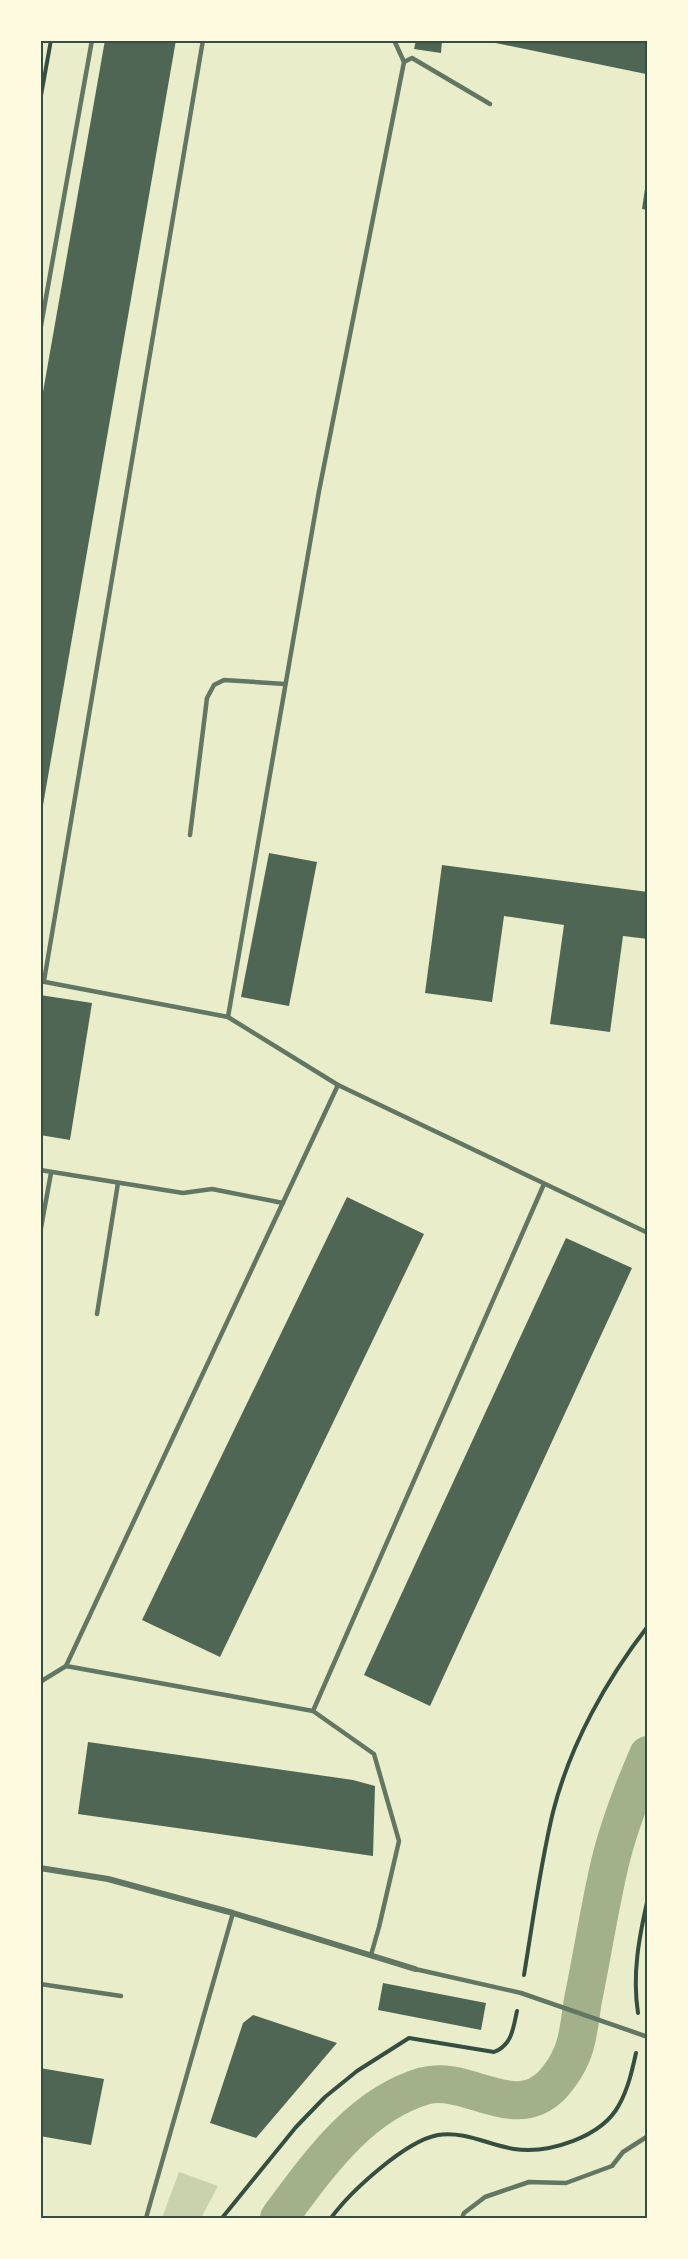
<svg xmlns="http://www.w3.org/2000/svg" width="688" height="2259" font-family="Inter,sans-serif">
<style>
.green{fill:#cad2ad}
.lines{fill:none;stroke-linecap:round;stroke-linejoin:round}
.canal{stroke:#a3b18a;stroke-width:38}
.building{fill:#4f6655}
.path{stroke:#344e41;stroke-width:4}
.service{stroke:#617663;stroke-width:4.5}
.minor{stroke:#617663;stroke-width:6}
.neatline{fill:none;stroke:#344e41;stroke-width:2}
</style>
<rect width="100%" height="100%" fill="#e9edc9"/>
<!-- green -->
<path class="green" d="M179,2172L218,2186L201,2218H162Z"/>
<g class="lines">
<!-- canal -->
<path class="canal" d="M279,2218C317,2167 359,2105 424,2086C468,2074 515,2125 553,2084C560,2076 568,2064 572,2054C579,2038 580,2017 583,2000C592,1956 599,1911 609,1867C618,1828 632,1792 648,1755"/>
</g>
<!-- building -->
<g class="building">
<path d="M105,40H176L42,811L40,409Z"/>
<path d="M416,40H442L441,53L414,49Z"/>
<path d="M481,40H648V68L646,74Z"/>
<path d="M646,182H648V210L642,209Z"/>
<path d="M269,853L317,862L289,1006L241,997Z"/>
<path d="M442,865L648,892V939L623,936L610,1032L550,1024L564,925L504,916L492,1002L425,993Z"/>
<path d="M40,995L92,1003L70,1140L40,1135Z"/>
<path d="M347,1197L424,1234L220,1657L142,1620Z"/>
<path d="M566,1238L632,1268L430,1706L364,1675Z"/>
<path d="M88,1742L353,1780L375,1786L373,1856L78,1814Z"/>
<path d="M383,1983L486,2003L481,2030L378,2010Z"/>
<path d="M253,2015L337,2043L256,2138L210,2123L243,2023Z"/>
<path d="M40,2068L104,2079L91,2145L40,2136Z"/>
</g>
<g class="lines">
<!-- path -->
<g class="path">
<path d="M40,101L51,40"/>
<path d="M524,1975C533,1921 540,1866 553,1812C570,1745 606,1680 648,1626"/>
<path d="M638,2013C632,1974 639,1937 648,1898"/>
<path d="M222,2218L296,2127L325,2097L357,2071L409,2038L494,2052C512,2045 513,2029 517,2011"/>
<path d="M331,2218C350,2192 405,2141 438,2135C465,2131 489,2145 514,2149C549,2154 602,2137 619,2105C628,2089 632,2071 636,2053"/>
</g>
<!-- service -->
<g class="service">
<path d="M404,62L412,58L490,104"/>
<path d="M40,331L92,40"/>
<path d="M190,835L207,698L214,685L224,680L285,684"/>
<path d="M40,981L228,1017L338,1085"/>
<path d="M44,981L203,40"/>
<path d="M228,1017L319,491L404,62L394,40"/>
<path d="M40,1170L183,1193L212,1189L283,1203"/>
<path d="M40,1233L51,1173"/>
<path d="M97,1314L118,1183"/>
<path d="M66,1666L313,1711L374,1754L399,1841L379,1927L371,1955"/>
<path d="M40,1682L66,1666L338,1085L648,1233"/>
<path d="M313,1711L544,1184"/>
<path d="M415,1969L521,1993L648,2037"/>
<path d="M40,1984L121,1996"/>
<path d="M146,2218L233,1913"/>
<path d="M462,2218L464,2213L485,2197L529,2182L566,2183L612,2166L623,2152L648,2136"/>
</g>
<!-- minor -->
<path class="minor" d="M40,1868L108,1879L233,1913L415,1969"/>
</g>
<!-- border -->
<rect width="688" height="2259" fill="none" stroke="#fefae0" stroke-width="84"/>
<rect x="42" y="42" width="604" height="2175" class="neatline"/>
</svg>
